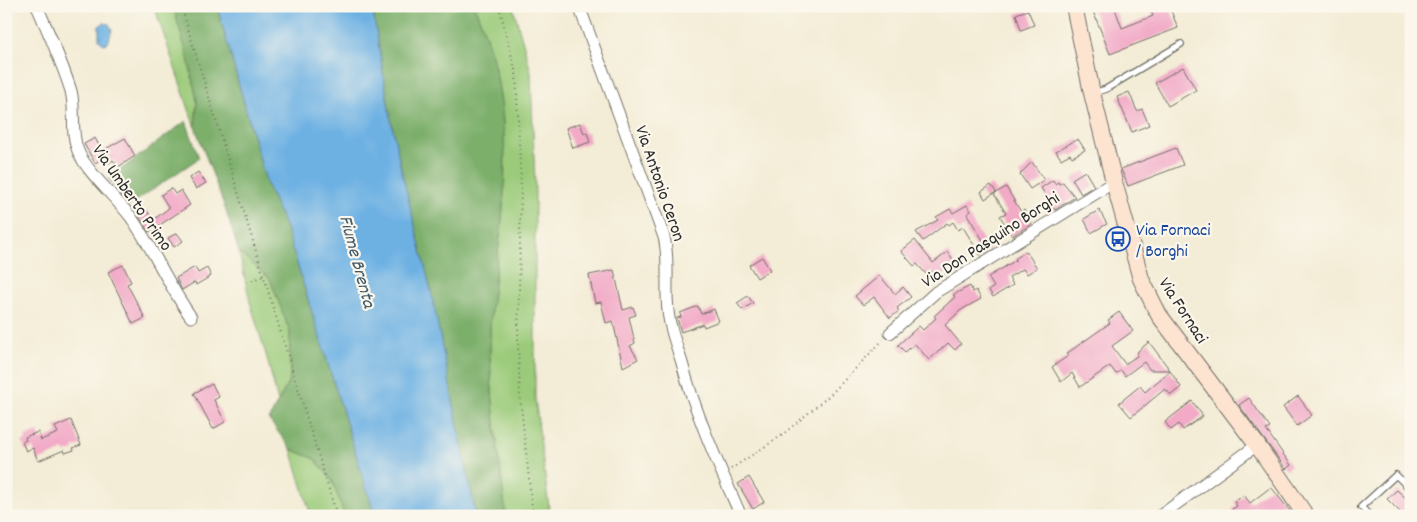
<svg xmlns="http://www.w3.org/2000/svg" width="1417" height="522" font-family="Dekko,sans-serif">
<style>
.green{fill:#9bcb7a;stroke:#637b52}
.forest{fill:#7caf6a;stroke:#546d4a}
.water{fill:#6db1e3;stroke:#4c6e87}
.building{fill:#f2aac7}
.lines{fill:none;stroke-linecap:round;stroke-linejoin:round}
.lane-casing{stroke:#716f67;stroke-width:8}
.street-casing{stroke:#716f67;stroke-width:13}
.secondary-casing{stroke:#716f67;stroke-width:18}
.path{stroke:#716f67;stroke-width:2;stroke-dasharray:1 4;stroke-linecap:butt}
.lane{stroke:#fff;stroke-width:5.5}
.street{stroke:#fff;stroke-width:11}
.secondary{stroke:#fde4d1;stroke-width:16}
.labels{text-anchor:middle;stroke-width:4.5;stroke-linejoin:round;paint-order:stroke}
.street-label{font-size:18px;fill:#2b2b2b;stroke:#fbf7ec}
.transit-label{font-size:18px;fill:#164399;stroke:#fbf7ec;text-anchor:start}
.water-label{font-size:19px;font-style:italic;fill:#425a6b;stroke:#fbf7ec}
</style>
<rect width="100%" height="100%" fill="#fbf7ec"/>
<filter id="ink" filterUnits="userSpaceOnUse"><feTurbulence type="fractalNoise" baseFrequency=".02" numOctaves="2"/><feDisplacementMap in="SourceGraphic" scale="10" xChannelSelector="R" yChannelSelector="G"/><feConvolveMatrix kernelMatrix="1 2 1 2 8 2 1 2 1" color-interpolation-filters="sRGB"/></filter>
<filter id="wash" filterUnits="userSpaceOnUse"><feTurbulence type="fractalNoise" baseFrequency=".0096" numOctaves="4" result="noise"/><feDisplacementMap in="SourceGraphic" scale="20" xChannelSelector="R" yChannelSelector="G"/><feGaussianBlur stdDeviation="1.12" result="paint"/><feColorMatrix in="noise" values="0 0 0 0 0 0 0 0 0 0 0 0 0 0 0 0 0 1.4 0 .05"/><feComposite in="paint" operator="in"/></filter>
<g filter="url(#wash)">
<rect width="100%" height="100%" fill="#f3ecd6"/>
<!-- green -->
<g class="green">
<path d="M154,6H173L188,58L197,101L195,127Z"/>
<path d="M474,6H513L531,72L535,186V398L550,516H506C499,454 489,393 490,331C491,297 497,263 501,229C509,155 506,75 474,6Z"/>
<path d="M239,252L270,279L290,332V379L269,420L278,402L267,358L250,302Z"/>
<path d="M291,449L315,459L332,480L345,516H311Z"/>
</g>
<!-- forest -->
<g class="forest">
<path d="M173,6H217L267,185L286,228L375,516H345L332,480L315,459L291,449L269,420L290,379V332L270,279L239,252L224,205L195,127L197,101L188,58Z"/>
<path d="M372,6H474C506,75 509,155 501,229C497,263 491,297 490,331C489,393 499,454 506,516H476L431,291L401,169L390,115Z"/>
<path d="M186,121L199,158L130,205L108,179Z"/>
</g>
<!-- water -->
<g class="water">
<path d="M217,6H372L390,115L401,169L431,291L476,516H375L286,228L267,185Z"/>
<path d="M104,23L109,24L112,30L108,43L103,44L99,40V26Z"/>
</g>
<g id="blocks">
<!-- building -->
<g class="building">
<path d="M1091,6H1114L1122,28L1153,16L1149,6H1169L1178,28L1110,54Z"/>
<path d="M1028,10L1034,25L1021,30L1016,14Z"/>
<path d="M1183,67L1196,90L1168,106L1155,83Z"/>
<path d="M1129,92L1137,111L1142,109L1149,125L1132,132L1117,97Z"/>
<path d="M580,123L584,133L587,132L590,142L573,148L566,128Z"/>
<path d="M95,138L102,151L125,138L135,156L118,167L113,160L109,163L106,157L95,163L84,144Z"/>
<path d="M1078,139L1085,150L1072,157L1070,154L1061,159L1056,151Z"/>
<path d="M1176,148L1183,165L1128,186L1121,169Z"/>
<path d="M1032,162L1044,180L1030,189L1020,174Z"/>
<path d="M1085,171L1094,186L1081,194L1072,179Z"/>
<path d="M198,172L206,183L196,189L189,178Z"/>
<path d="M1053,180L1055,184L1058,182L1059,184L1063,182L1075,197L1055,210L1041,188Z"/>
<path d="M991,185L996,192L985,199L981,192Z"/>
<path d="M1006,187L1021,212L1024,210L1032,224L1012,236L1000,216L1006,213L994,194Z"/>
<path d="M171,188L175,194L181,190L190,205L149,232L139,216L147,211L153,220L169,208L161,195Z"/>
<path d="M967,205L971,211L967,214L989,250L980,255L963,227L958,230L953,222L949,225L947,223L923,241L916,232L938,220L936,217L950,209L953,213Z"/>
<path d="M1099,210L1107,224L1091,233L1084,219Z"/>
<path d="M177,233L183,241L174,247L168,238Z"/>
<path d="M915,240L933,263L948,252L957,266L938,279L932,271L927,275L917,264L914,266L901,251Z"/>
<path d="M1026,251L1037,268L1027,274L1023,269L1009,277L1013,285L993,297L989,290L994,287L988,277L1016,260L1015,259Z"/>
<path d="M762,257L770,270L757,278L749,265Z"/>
<path d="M123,265L131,282L127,284L145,318L133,324L108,272Z"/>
<path d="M195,267L198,273L207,268L211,276L196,285L195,282L182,290L176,278Z"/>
<path d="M614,270L623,310L633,307L636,315L629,317L635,343L630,346L638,359L623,367L613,321L606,323L601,302L595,303L589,275Z"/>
<path d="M879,276L881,277L895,294L903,287L911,297L897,308L899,311L890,318L874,297L863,305L855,296Z"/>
<path d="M970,286L973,292L976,290L981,299L961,310L945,325L961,344L955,350L948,343L929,360L915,344L905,352L898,345L919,326L923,330L936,318L934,316L955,297L953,295Z"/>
<path d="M748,296L753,303L742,310L737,303Z"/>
<path d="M698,306L701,314L714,309L719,321L704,327L703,324L681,332L677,318L681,317L680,313Z"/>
<path d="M1119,312L1133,331L1112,346L1125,364L1137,356L1138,351L1149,342L1170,370H1150L1144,362L1125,376L1121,370L1116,374L1110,366L1080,387L1072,373L1061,382L1052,367L1068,356L1066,354L1110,323L1108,320Z"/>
<path d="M1170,371L1181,387L1171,395L1165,389L1131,417L1119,403L1140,386L1145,392Z"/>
<path d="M212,384L219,397L214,400L225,422L213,429L194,393Z"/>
<path d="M1298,396L1312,415L1297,426L1283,407Z"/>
<path d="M1249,398L1270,428L1266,430L1291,465L1286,469L1239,405Z"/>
<path d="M1192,401L1203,416L1183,430L1179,424L1171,430L1165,422Z"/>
<path d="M71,420L81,445L73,448L74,450L65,453L64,450L38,461L33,448L26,451L22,442L26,440L25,437L38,432L41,440L58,433L55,427Z"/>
<path d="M749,477L764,502L753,509L738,484Z"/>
<path d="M1271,487L1294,516H1236L1232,509L1237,506L1234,502L1244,495L1250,503Z"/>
<path d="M1397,490L1411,503V516H1404L1387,499Z"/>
</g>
</g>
</g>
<g filter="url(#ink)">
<use href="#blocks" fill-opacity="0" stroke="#716f67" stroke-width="1"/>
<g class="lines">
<!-- lane casing -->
<g class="lane-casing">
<g id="lane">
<path d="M1094,93L1106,89L1181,44"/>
<path d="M1370,516L1361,507L1396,475L1411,490"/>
</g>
</g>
<!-- street casing -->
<g class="street-casing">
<g id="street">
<path d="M37,6C49,34 62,62 71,91C76,110 70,132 78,151C86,171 116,198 130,216C153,248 168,285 191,317"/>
<path d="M579,6L664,237C671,265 663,295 670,323C673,337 678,350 682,363C696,416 719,466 741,516"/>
<path d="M890,333L936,292L1114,182"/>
<path d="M1160,516L1257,445"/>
</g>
</g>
<!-- secondary casing -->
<g class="secondary-casing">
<path id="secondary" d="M1074,6L1092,93L1114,182L1141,279L1159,315L1257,445L1306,516"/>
</g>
<!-- path -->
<g class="path">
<path d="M181,6L337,516"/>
<path d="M499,6L516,73L521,187L518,342L520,396L533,516"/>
<path d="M247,282L264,276"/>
<path d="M731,469L781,436L830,395L883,340"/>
</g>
<!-- lane -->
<use href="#lane" class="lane"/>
<!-- street -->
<use href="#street" class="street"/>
<!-- secondary -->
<use href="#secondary" class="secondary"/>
</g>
</g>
<!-- icons -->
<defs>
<g id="bus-ring" transform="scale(1.25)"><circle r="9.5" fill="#fbf7ec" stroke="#1a4fb4" stroke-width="1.5"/><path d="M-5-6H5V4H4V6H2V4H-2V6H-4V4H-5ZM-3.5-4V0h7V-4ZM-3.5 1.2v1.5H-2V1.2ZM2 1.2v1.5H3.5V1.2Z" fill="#1a4fb4"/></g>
</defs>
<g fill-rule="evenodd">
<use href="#bus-ring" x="1118" y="239"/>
</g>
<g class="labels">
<!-- street labels -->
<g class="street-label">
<text transform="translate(661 183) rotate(71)" y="6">Via Antonio Ceron</text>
<text transform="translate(133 197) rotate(55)" y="6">Via Umberto Primo</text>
<text transform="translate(990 239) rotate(-33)" y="6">Via Don Pasquino Borghi</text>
<text transform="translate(1184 310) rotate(57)" y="6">Via Fornaci</text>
</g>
<!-- transit labels -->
<g class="transit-label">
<text x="1136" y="235">Via Fornaci<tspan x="1136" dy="21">/ Borghi</tspan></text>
</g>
<!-- water labels -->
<g class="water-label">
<text transform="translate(359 261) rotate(75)" y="7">Fiume Brenta</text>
</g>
</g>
<!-- margin -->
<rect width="1417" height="522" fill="none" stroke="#fbf7ec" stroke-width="25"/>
</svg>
